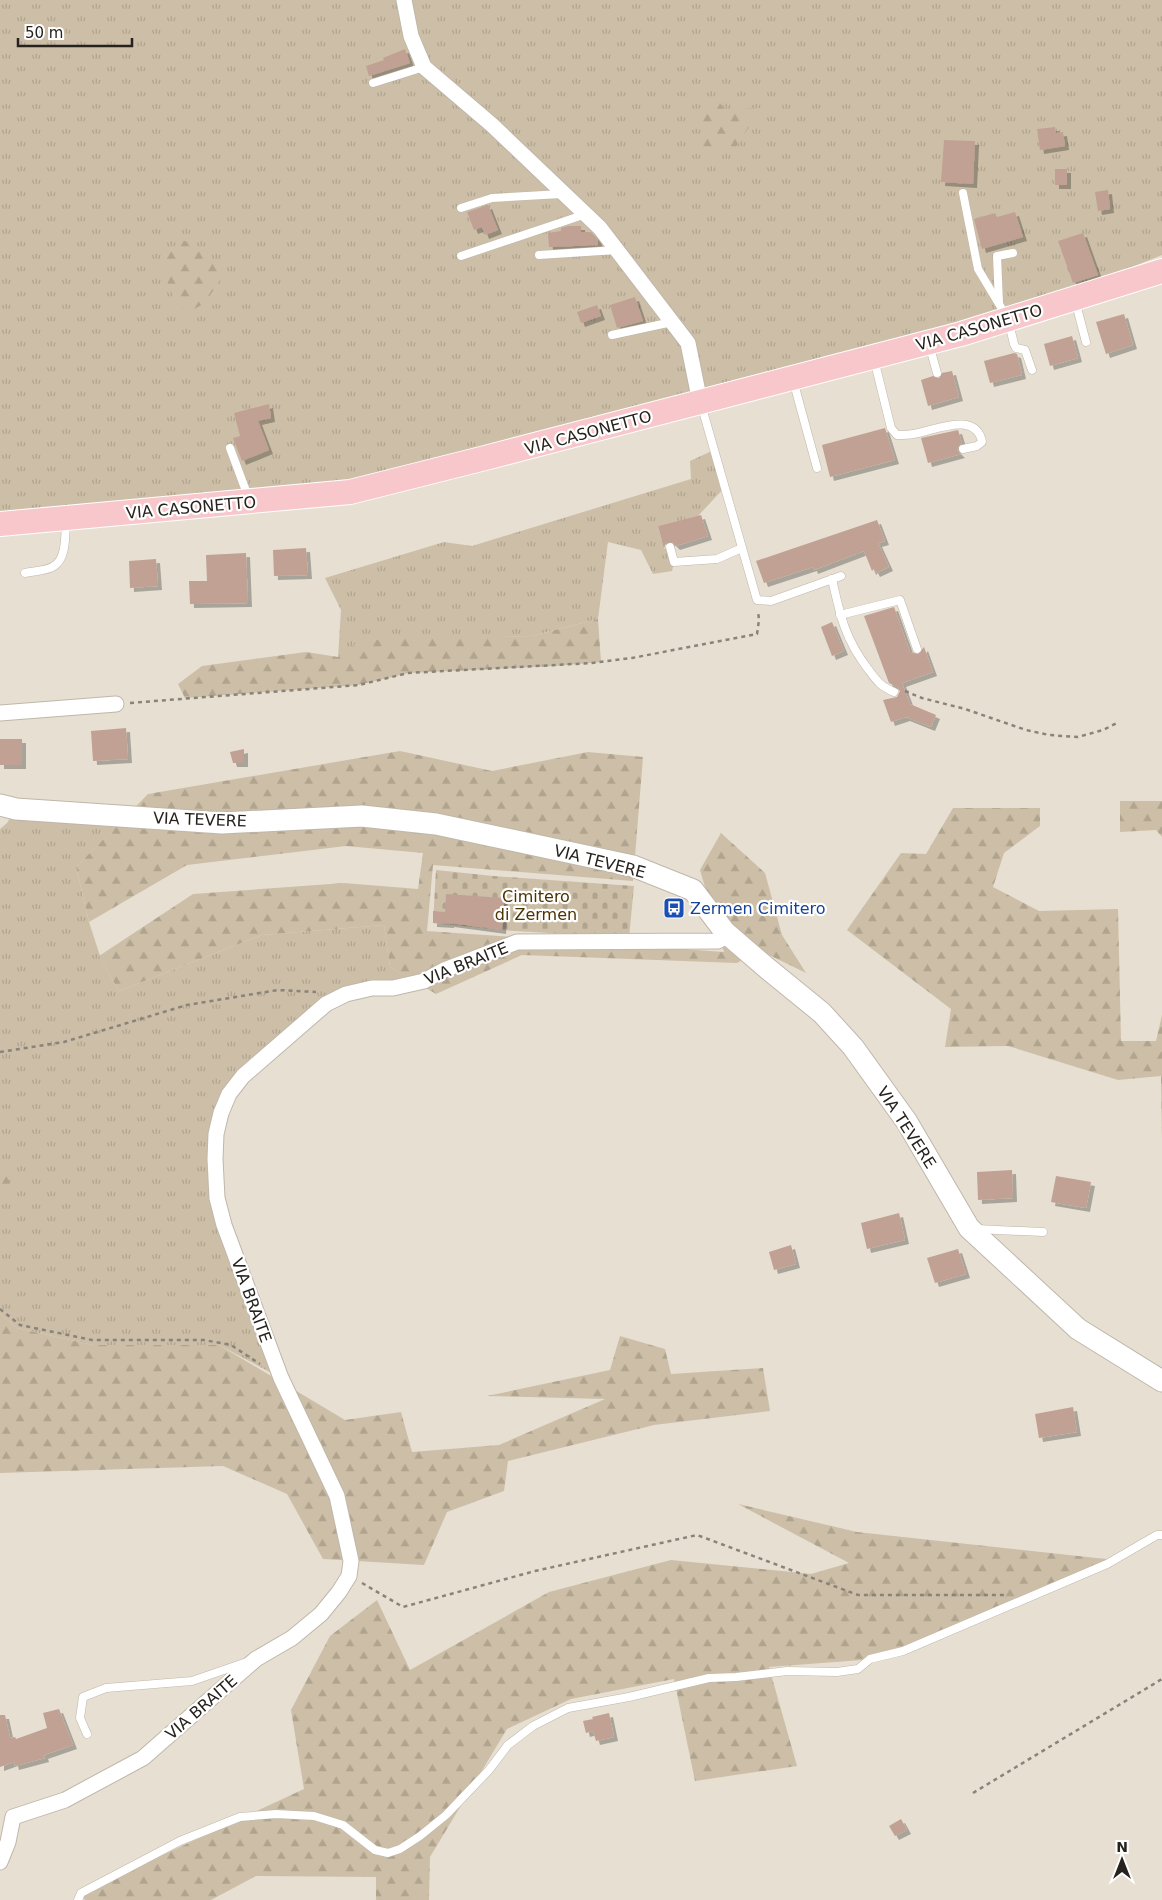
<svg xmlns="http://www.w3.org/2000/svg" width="1162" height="1900" font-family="'DejaVu Sans',sans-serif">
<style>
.grass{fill:url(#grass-tufts)}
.forest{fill:url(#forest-firs)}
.cemetery{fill:url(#cemetery-stones)}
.building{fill:#c0a194;filter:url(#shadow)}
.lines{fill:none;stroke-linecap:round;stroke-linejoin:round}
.service-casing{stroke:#bfb7aa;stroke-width:9}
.minor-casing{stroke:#bfb7aa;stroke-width:17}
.secondary-casing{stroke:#bfb7aa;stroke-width:23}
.primary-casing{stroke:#fff;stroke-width:26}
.path{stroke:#89837a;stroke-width:2.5;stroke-dasharray:4 4;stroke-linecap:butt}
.service{stroke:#fff;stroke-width:8}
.minor{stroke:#fff;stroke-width:15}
.secondary{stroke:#fff;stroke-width:21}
.primary{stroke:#f7c7cb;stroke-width:24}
.labels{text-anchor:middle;stroke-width:4.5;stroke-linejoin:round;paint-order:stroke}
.street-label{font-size:16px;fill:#26231e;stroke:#fff}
.park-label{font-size:16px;fill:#4b3300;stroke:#fff}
.transit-label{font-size:16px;fill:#164399;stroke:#fff;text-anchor:start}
</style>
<defs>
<pattern id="grass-tufts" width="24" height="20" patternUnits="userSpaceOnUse" patternTransform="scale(1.25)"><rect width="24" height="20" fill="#cdbfa7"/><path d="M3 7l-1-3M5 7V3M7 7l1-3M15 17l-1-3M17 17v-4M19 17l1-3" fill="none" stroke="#b0a48f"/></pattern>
<pattern id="forest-firs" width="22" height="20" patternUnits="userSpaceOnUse" patternTransform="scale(1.25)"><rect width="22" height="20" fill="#cdbfa7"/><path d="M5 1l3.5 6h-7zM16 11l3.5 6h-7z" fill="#b0a48f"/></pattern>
<pattern id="cemetery-stones" width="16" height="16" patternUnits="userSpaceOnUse" patternTransform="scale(1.25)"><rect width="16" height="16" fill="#cdbfa7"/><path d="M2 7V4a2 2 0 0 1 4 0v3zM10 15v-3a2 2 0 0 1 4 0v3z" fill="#b0a48f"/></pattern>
<filter id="shadow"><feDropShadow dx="4" dy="4" stdDeviation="0" flood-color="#0004"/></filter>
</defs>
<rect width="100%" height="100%" fill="#e7dfd2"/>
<!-- grass -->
<g class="grass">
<path d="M0,0H1162V255L1115,274L995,314L698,390L429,472L0,515Z"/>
<path d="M714,450L725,487L698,516L658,526L664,549L670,547L674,562L672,571L653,574L641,550L608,542L598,619L531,636L413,640L338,657L341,610L325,578L444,542L472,546L691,479L690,461Z"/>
<path d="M16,809L127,816L76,867L89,922L101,959L119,991L262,935L384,925L390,967L417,982L346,994L272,1052L221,1113L217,1198L281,1378L219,1345H93L17,1328L0,1314V829L7,823Z"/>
</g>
<!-- forest -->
<g class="forest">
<path d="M716,96L724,110L762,108L733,151L707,153L693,147L706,131L696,116Z"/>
<path d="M182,240L205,249L224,274L205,303L189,312L176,304L159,261Z"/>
<path d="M598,619L601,662L556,666L409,673L358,685L185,698L178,684L202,666L306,652L338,657L360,640L531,636Z"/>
<path d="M400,751L492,771L588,752L643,757L633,881L433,865L427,931L724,952L700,870L721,833L765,873L782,935L806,973L759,950L737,963L522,955L436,994L390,967L384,925L262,935L119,991L99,956L193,894L344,883L418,889L423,853L346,846L187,865L89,922L76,867L148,794Z"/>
<path d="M1120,801H1162V837L1156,830L1120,832Z"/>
<path d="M953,808H1040V826L1004,853L993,887L1039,911L1118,909L1121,1041H1156L1162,1015V1140L1161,1076L1118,1080L1008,1046L945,1047L951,1009L847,930L901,853L926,854Z"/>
<path d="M9,1158V1199L0,1201V1162Z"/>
<path d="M0,1314L17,1328L93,1345H219L345,1420L401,1412L412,1452L499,1445L605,1399L487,1396L610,1370L620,1336L665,1349L671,1374L763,1368L770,1411L654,1425L508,1461L504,1491L447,1512L424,1565L323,1559L287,1494L223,1466L0,1473Z"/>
<path d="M738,1504L857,1532L1115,1560L888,1658L769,1667L797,1766L695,1781L674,1679L571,1699L507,1729L430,1857L429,1900H376V1877L256,1876L211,1900H85L81,1893L304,1789L291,1710L330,1636L377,1600L410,1670L549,1592L671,1560L811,1574L849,1563Z"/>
</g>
<!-- cemetery -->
<path class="cemetery" d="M436,870L493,876L634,886L629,938L502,930L433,923Z"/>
<!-- building -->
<g class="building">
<path d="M405,49L410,63L369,76L366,66L384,60L383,58Z"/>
<path d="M1055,127L1056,133L1063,132L1065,146L1040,150L1037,129Z"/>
<path d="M944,140L975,141L973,184L941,182Z"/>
<rect x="1055" y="169" width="12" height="16"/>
<path d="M1108,190L1110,209L1098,211L1095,192Z"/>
<path d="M488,205L498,230L485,235L482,227L474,230L467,212Z"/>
<path d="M1015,212L1023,237L982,249L974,219L995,213L997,217Z"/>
<path d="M568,226H581V232H591L598,240V245L549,247L548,233L561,231V228Z"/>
<path d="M1083,233L1098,275L1073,283L1058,241Z"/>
<path d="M635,297L643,321L617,328L610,305Z"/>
<path d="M597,305L601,316L581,323L577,312Z"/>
<path d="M1124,314L1133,345L1106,354L1096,322Z"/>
<path d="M1072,336L1078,358L1050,366L1044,344Z"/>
<path d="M1014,353L1017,354L1022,375L990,383L984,361Z"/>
<path d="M952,371L959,397L928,406L921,380L933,376L939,378L942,373Z"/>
<path d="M269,404L271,418L258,421L269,450L242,461L233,438L240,436L234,413Z"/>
<path d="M885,428L895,460L830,477L822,445Z"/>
<path d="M958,430L962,443L959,445L957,450L961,454L928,463L921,438Z"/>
<path d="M701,515L708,536L676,546L672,542H668L665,545L664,549L658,526Z"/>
<path d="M877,520L885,541L878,543L889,567L876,573L874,569L872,571L864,551L814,570L813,567L764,583L756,561Z"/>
<path d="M306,548L308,575L274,576L273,550Z"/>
<path d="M246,553L248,603L190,604L189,581H207L206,555Z"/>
<path d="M156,559L158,586L130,588L129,561Z"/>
<path d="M894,607L910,652L918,654L924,647L933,672L902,683L910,704L936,715L931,727L906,717L891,722L883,700L897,697L900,691L897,687L889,683L864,616Z"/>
<path d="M832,622L844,651L832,656L821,627Z"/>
<path d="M126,728L128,759L93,761L91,731Z"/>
<rect x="0" y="739" width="22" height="26"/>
<path d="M244,749V763H233L230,752Z"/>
<path d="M446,894L504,898L502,930L450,923V924L433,923V911L445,912Z"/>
<path d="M1012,1170L1013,1198L978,1200L977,1172Z"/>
<path d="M1056,1176L1091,1182L1086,1208L1051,1202Z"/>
<path d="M899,1213L905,1240L867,1249L861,1223Z"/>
<path d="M791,1245L796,1264L774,1270L769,1252Z"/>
<path d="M958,1249L966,1274L935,1283L927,1258Z"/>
<path d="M1073,1407L1077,1432L1039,1438L1035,1414Z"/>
<path d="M59,1709L73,1745L44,1755L45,1758L15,1766L14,1762L0,1767V1715H5L10,1738L15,1737L16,1739L47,1728L43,1713Z"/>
<path d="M609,1713L614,1737L596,1741L593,1731L586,1733L583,1721L593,1719L592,1717Z"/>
<path d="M901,1819L907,1830L895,1836L889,1826Z"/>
</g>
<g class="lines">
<!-- service casing -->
<g class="service-casing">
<g id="service">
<path d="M373,83L424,67"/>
<path d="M963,193L978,269L1008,319L1014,344L1016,348L1025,350L1032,370"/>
<path d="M461,208L492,198L562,194"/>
<path d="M539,255L617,250"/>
<path d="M461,256L586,214"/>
<path d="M1075,300L1086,342"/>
<path d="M999,303L997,256L1013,253"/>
<path d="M612,335L672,322"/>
<path d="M929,344L937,373"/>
<path d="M874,359L891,428L897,435C902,435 908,435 913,434C934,431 976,410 982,442L977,446L963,449"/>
<path d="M793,380L817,468"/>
<path d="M701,404L757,600L771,601L841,576"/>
<path d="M230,448L249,499"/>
<path d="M670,547L674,562L717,559L742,548"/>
<path d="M25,573C34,571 47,571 54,566C67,558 65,534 66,520"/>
<path d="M832,579C840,615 845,639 868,669C877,681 880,686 894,692"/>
<path d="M840,615L900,600L917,649"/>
<path d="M976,1229L1043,1232"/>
<path d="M87,1734L80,1718L83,1697L106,1688L192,1681L247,1662"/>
<path d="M78,1900L81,1893L180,1841L240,1817L276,1814L314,1816L343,1825L375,1850L388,1853L400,1849L420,1836L446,1815L489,1770L508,1745L533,1726L568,1708L629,1697L709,1678L736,1677L787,1671L837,1672L858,1669L870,1659L903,1651L1107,1564L1157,1535H1162"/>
</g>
</g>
<!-- minor casing -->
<g class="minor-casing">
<g id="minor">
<path d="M404,0L411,36L424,67L492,125L600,228L688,343L700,402"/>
<path d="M0,713L116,704"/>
<path d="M0,1862L8,1842L13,1817L65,1800L143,1758L256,1659L292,1638L321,1614L339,1592L349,1576L351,1561L337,1496L281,1378L224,1225L217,1198L215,1159L216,1134L221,1113L229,1094L243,1076L326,1004L346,994L372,988H393L424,981L444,970L517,942L718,941L729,935"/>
</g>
</g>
<!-- secondary casing -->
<g class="secondary-casing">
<path id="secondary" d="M0,805L16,809L222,823L362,816L436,824L633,866L693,890L725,932L768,969L822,1013L853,1047L907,1122L969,1228L1078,1329L1162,1381"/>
</g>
<!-- primary casing -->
<g class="primary-casing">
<path id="primary" d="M0,524L350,492L485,458L961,334L1162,271"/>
</g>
<!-- path -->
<g class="path">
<path d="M905,691L922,698L965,709L1026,730L1049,735L1078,737L1103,730L1119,722"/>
<path d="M130,703L359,685L408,673L592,663L632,658L757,634L759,620L758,611"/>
<path d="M0,1052L64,1042L187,1005L278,990L316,992"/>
<path d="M0,1309L20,1325L92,1340H204L231,1345L260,1364"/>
<path d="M362,1583L403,1607L535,1571L697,1535L858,1595H1006"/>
<path d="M973,1793L1162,1679"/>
</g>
<!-- service -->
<use href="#service" class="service"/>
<!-- minor -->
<use href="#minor" class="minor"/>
<!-- secondary -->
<use href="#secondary" class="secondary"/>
<!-- primary -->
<use href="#primary" class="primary"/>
</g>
<!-- icons -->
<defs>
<g id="bus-square" transform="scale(1.125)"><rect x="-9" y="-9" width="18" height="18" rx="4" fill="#1a4fb4" stroke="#fff"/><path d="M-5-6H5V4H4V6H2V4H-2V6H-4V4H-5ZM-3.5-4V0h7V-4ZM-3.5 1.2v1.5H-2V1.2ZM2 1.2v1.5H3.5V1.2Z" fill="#fff"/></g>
</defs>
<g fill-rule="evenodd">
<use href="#bus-square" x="674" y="908"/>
</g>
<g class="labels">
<!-- street labels -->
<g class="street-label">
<text transform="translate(979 327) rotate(-16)" y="6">VIA CASONETTO</text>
<text transform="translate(588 432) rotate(-15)" y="6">VIA CASONETTO</text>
<text transform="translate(191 507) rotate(-5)" y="6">VIA CASONETTO</text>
<text transform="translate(200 819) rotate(2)" y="6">VIA TEVERE</text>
<text transform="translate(600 861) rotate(14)" y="6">VIA TEVERE</text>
<text transform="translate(466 963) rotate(-22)" y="6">VIA BRAITE</text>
<text transform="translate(907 1127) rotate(57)" y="6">VIA TEVERE</text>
<text transform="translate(252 1300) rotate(70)" y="6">VIA BRAITE</text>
<text transform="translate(201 1707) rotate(-41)" y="6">VIA BRAITE</text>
</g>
<!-- park labels -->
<g class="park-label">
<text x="536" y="902">Cimitero<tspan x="536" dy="18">di Zermen</tspan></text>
</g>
<!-- transit labels -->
<g class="transit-label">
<text x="690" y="914">Zermen Cimitero</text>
</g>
</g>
<!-- north arrow -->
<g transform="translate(1122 1860)" stroke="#ffffff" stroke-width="4" paint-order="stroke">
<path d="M0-4L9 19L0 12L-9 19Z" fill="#26231e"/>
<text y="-8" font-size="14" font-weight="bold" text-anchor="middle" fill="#26231e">N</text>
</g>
<!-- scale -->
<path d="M18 38v8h114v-8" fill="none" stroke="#26231e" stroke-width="2.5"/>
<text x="25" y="38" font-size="15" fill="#26231e" stroke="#ffffff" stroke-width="4" paint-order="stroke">50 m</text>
</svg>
